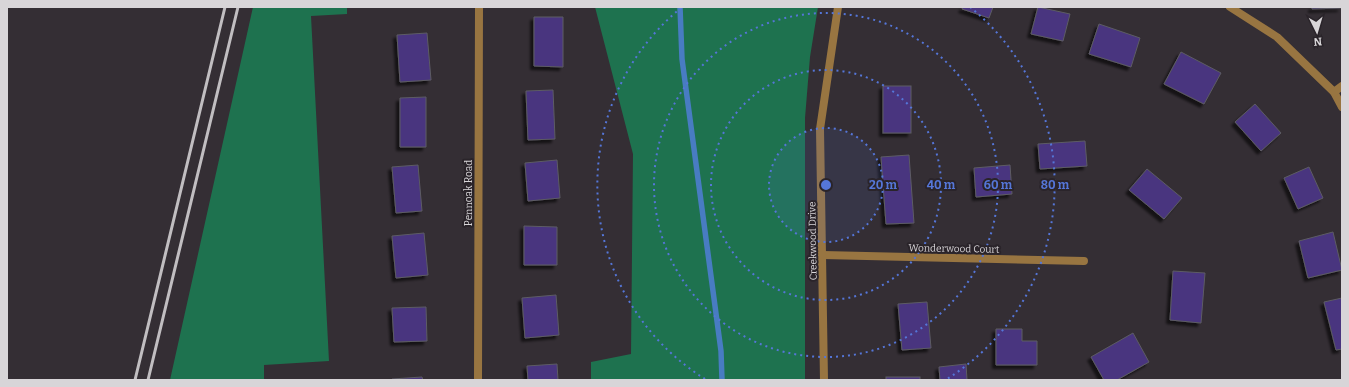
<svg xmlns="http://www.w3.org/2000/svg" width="1349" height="387" font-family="Bitter,serif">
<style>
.forest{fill:#1e724f}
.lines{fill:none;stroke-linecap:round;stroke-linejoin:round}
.stream{stroke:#487cc2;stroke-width:5.5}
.building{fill:#48347f;stroke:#5d5c64;filter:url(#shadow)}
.minor{stroke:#987541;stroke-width:8}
.rail{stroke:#c1bec1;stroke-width:3}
.ring{fill:none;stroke:#5576d8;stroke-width:2;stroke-dasharray:2 4}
.labels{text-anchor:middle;stroke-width:4;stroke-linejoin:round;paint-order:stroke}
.street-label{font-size:10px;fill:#d8d5d8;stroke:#2a242a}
.centre{fill:#5576d8;stroke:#2a242a;stroke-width:2}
.ring-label{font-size:12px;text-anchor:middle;font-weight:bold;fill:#5576d8;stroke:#2a242a;stroke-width:4;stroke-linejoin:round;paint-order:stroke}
</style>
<defs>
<filter id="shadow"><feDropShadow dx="-3.5" dy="3.5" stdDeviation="1" flood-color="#0009"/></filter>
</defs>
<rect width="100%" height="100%" fill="#342e34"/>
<!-- forest -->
<g class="forest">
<path d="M253,7H347V14L311,16L329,361L264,365V380H170Z"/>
<path d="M595,7H818L810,57L805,118V380H591V362L631,354L633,154Z"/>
</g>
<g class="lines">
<!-- stream -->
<path class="stream" d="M680,7L682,59L721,351L722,380"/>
</g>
<!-- building -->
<g class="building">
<path d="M963,7H993L989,18L962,9Z"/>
<path d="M1038,7L1070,14L1063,41L1031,34Z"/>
<path d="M1312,7H1341V8L1312,9Z"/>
<path d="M534,17H563V67L534,66Z"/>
<path d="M1099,24L1140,38L1131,67L1089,54Z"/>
<path d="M427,33L431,80L400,82L397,35Z"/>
<path d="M1181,52L1221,73L1204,104L1164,84Z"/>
<rect x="883" y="86" width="28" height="47"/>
<path d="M553,90L555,139L528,140L526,91Z"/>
<path d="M426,97V147H400V98Z"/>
<path d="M1255,104L1281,133L1261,151L1235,122Z"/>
<path d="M1085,141L1087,166L1040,169L1038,144Z"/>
<path d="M909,155L914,223L886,224L881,157Z"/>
<path d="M557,160L560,198L528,201L525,163Z"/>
<path d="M418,165L422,211L396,213L392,167Z"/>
<path d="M1010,165L1012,194L976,197L974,168Z"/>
<path d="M1309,167L1323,198L1298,209L1284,178Z"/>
<path d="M1147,169L1182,198L1164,219L1129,190Z"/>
<path d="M524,226L557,227V265H524Z"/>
<path d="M1333,232L1342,270L1308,278L1299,241Z"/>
<path d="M424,233L428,275L396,278L392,236Z"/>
<path d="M1173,271L1205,273L1201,323L1170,320Z"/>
<path d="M556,295L559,335L525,338L522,298Z"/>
<path d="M1342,298V349L1336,350L1324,302Z"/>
<path d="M927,302L931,348L902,350L898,304Z"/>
<path d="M426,307L427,341L394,342L392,308Z"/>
<path d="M996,329H1022V341H1037V365H996Z"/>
<path d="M1133,333L1149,362L1117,380H1104L1091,357Z"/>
<path d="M557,364L558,380H528L527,366Z"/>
<path d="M966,364L967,380H940L939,367Z"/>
<path d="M422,377L423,380H392V379Z"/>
<rect x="886" y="377" width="34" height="3"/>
</g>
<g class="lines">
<!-- minor -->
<g class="minor">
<path d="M1230,7L1277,37L1334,92L1342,107"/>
<path d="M1334,92L1342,86"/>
<path d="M823,255L1084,261"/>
<path d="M478,380L479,7"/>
<path d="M824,380L820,129L838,7"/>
</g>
<!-- rail -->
<g class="rail">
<path d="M135,380L225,7"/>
<path d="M148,380L238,7"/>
</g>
</g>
<!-- distance rings -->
<circle cx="826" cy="185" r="57" fill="#5576d8" fill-opacity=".12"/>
<g class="ring">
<circle cx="826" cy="185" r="57"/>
<circle cx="826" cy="185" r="115"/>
<circle cx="826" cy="185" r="172"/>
<path d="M705 379A229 229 0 0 1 682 7M970 7A229 229 0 0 1 947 379"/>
</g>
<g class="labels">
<!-- street labels -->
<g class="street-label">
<text transform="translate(468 193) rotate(-90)" y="4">Pennoak Road</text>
<text transform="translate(812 241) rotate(-91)" y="4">Creekwood Drive</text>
<text transform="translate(954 248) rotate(1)" y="4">Wonderwood Court</text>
</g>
</g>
<circle cx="826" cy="185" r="6" class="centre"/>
<g class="ring-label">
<text x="883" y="189">20 m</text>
<text x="941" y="189">40 m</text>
<text x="998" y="189">60 m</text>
<text x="1055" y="189">80 m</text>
</g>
<!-- border -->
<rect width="1349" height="387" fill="none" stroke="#d8d5d8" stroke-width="16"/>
<!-- north arrow -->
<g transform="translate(1317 32) rotate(175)" stroke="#2a242a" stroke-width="3" paint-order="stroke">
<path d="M0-3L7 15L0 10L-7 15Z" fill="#d8d5d8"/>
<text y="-6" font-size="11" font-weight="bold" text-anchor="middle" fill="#d8d5d8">N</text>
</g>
</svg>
